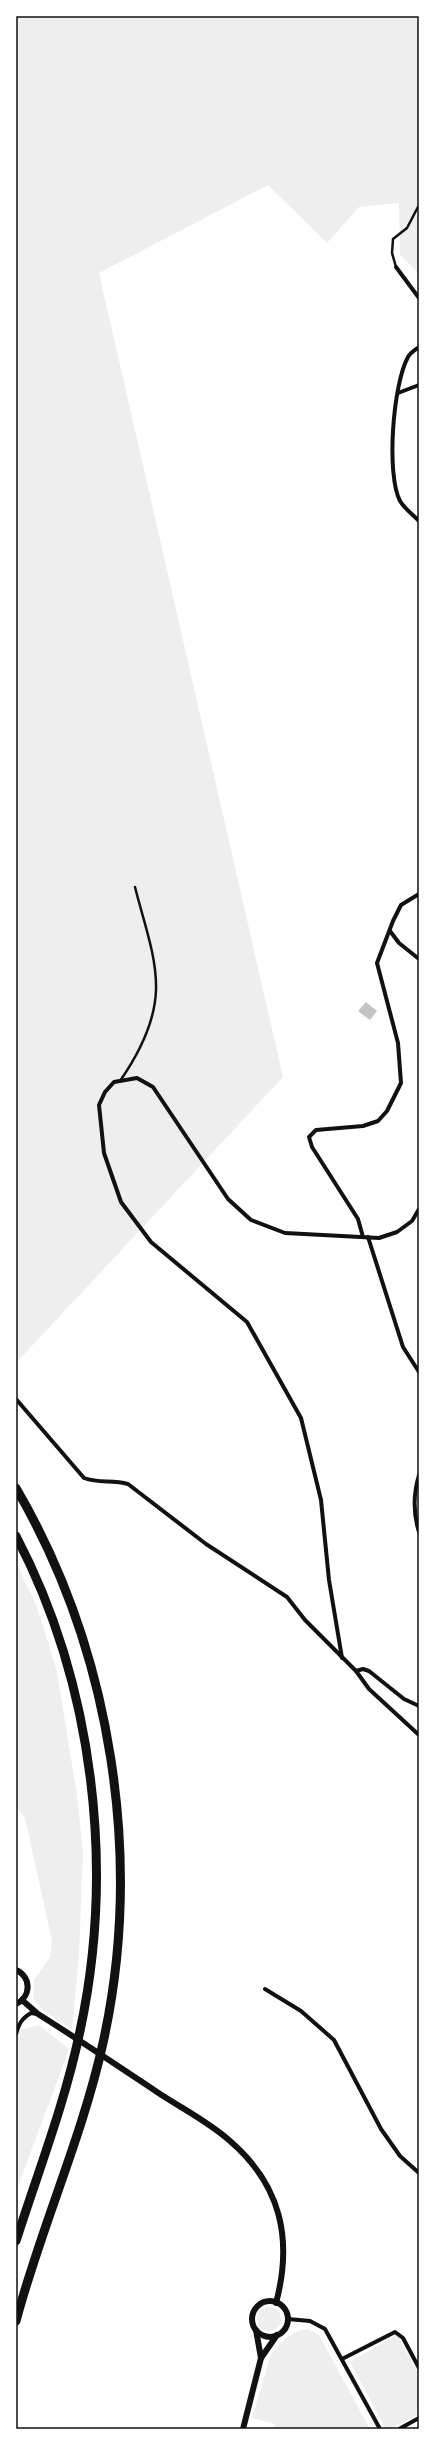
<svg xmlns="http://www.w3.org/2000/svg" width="435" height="2445" font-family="'Exo 2',sans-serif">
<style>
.green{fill:#eee}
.building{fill:#c4c4c4}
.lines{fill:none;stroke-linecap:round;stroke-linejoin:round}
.service{stroke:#111;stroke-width:2.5}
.minor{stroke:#111;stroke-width:4}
.tertiary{stroke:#111;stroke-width:6}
.motorway{stroke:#111;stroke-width:9}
.neatline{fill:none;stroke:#111;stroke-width:1.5}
</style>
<rect width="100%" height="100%" fill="#fff"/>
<!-- green -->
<g class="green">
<path d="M16,16H419V274L400,255L399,203L359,207L327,243L268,185L99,273L283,1077L16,1363Z"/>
<path d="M16,1562L37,1607L57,1672L77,1795L83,1852L79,1955L72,2030L42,2009L33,1998L34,1980L50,1957L52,1941L27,1827L24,1816L16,1807Z"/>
<path d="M39,2025L69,2049L16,2192V2031Z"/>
<circle cx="269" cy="2319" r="12"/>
<path d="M308,2329L319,2335L370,2429H273L274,2424L252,2418L271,2354C278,2344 295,2329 308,2329Z"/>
<path d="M396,2335L398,2336L419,2375V2414L391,2429H386L350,2362Z"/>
</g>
<!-- building -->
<path class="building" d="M366,1002L377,1011L370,1020L358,1011Z"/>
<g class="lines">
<!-- service -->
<g class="service">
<path d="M396,267L392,253L393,239L407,228L419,205"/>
<path d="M120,1081C138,1055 155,1022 156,990C157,956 143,920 135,887"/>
</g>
<!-- minor -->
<g class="minor">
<path d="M396,267L419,298"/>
<path d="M419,347C415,350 410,353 408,357C393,384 386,474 400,501C404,508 413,515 419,521"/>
<path d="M398,393L419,385"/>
<path d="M390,931L399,943L419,959"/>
<path d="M363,1237L358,1219L312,1147L309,1137L316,1130L363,1126L378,1121L387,1111L401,1083L398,1043L377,963L393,921L401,905L419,894"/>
<path d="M368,1237L403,1347L419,1372"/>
<path d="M16,1399L84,1478C100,1484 112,1479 128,1484L206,1544L287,1597L305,1620L356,1671L369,1689L419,1735"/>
<path d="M419,1475C413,1495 413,1513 419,1532"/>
<path d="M342,1658L329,1580L321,1500L301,1418L247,1322L151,1242L121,1202L104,1153L99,1105L105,1092L114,1082L137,1078L153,1087L228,1199L251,1220L285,1233L379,1238L397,1232L412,1221L419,1209"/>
<path d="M356,1671L363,1669L369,1671L404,1699L419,1706"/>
<path d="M265,1989L301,2011L334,2040L381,2129L400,2156L419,2173"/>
<path d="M16,2034C19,2024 21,2019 31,2013L37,2014"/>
<path d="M288,2319L310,2321L325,2329L380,2429"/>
<path d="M342,2359L395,2332L403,2338L419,2368"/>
<path d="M399,2429L419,2418"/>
</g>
<!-- tertiary -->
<g class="tertiary">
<path d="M16,1970C32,1977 31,1997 16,2004"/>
<path d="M22,2000L38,2014C78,2039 118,2066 157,2092C181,2108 209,2122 230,2141C281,2185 293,2239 276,2303"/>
<circle cx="270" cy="2319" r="18"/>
<path d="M256,2330L261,2358"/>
<path d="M243,2429L261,2358L277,2335"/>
</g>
<!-- motorway -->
<g class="motorway">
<path d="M16,1488C111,1651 144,1857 103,2043C82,2138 41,2227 16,2321"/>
<path d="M16,1536C94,1685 115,1868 80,2031C65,2103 38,2172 16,2241"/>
</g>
</g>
<!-- border -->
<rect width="435" height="2445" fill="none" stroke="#ffffff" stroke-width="34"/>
<rect x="17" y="17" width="401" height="2411" class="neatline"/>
</svg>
